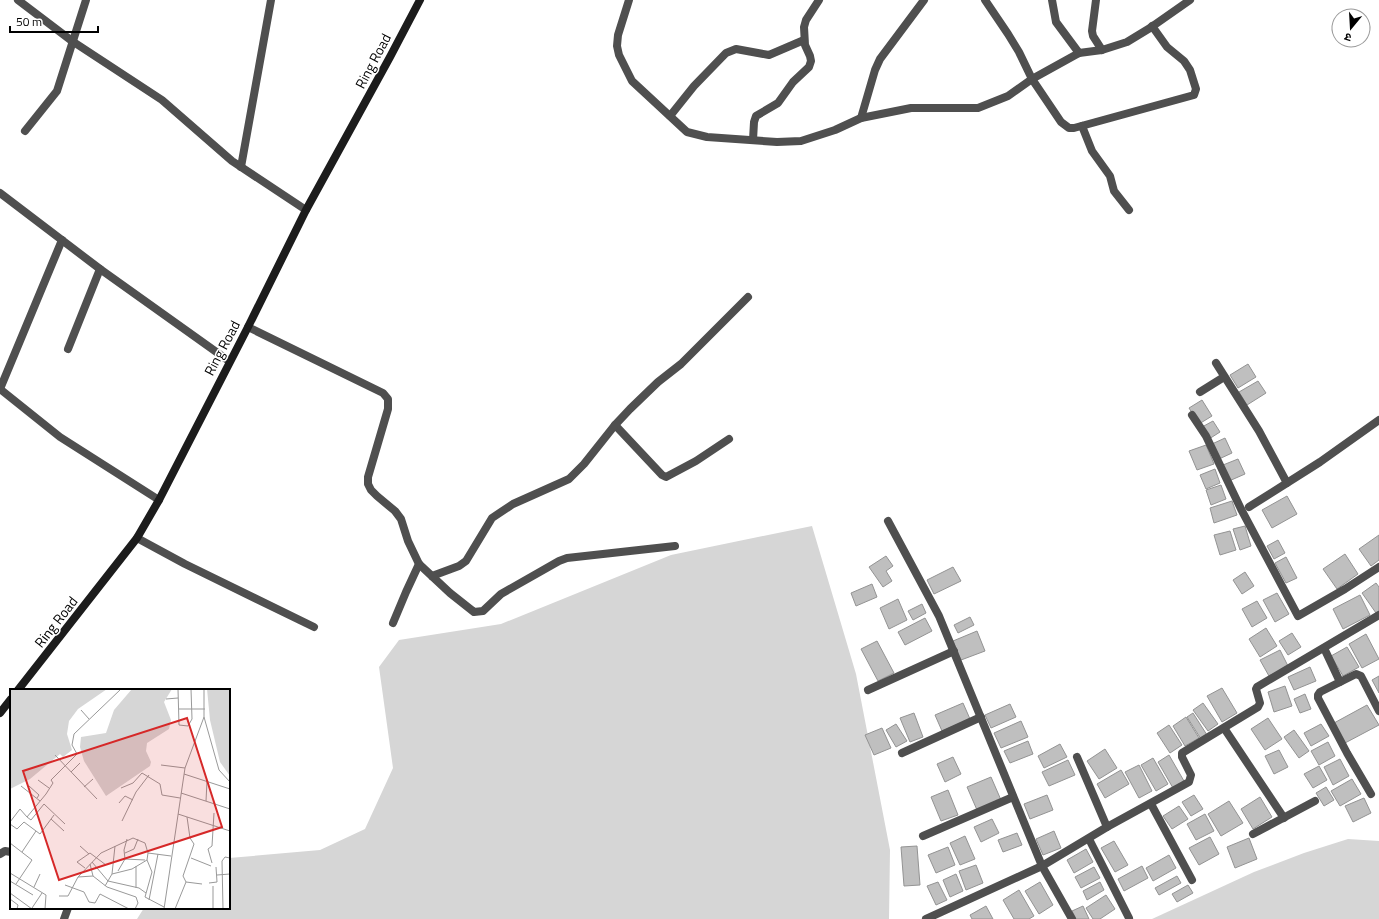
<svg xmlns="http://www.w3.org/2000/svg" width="1379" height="919" font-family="'Titillium Web','Noto Sans Devanagari',sans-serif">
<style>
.green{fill:#d6d6d6}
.building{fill:#bfbfbf;stroke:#939393}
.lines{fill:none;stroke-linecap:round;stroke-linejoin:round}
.street{stroke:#4f4f4f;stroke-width:8}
.secondary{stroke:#1c1c1c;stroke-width:8}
.labels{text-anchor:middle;stroke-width:3;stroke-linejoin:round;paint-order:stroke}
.street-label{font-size:14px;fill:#000;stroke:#fff}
.inset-road{fill:none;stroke:#999;stroke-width:1}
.view{fill:#d62828;fill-opacity:0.15;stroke:#d62828;stroke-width:2}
.inset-edge{fill:none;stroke:#000;stroke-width:2}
</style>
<rect width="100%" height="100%" fill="#fff"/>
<!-- green -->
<g class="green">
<path d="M812,526L856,674L890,850L889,919H137L144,908H229V858L320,850L365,829L393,768L379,667L399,640L501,624L671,555Z"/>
<path d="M1348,839L1379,841V919H1152L1254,872L1304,853Z"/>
</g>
<!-- building -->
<g class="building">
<path d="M1248,364L1256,377L1238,388L1230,375Z"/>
<path d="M1258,381L1266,393L1247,405L1239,392Z"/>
<path d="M1202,400L1212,416L1199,424L1189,408Z"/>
<path d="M1213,421L1220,432L1209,439L1202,427Z"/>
<path d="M1225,438L1232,453L1219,459L1212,444Z"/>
<path d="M1206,445L1214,464L1197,470L1189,451Z"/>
<path d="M1238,459L1245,474L1229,481L1223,465Z"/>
<path d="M1215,469L1220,483L1206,489L1200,475Z"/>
<path d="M1221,485L1226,499L1211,505L1206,490Z"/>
<path d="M1287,496L1297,514L1272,528L1262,510Z"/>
<path d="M1232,501L1237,515L1214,523L1210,508Z"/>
<path d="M1245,526L1251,546L1240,550L1233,529Z"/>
<path d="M1230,531L1236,550L1220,555L1214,535Z"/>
<path d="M1379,535V560L1371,566L1359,549Z"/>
<path d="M1278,540L1285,553L1274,559L1267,546Z"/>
<path d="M1345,554L1358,574L1337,589L1323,569Z"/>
<path d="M886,556L893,566L886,571L892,581L883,587L869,567Z"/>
<path d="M1286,557L1297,578L1286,583L1275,563Z"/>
<path d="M953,567L961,581L934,594L927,580Z"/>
<path d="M1245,572L1254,586L1242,594L1233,580Z"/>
<path d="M1376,583L1379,587V611L1376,613L1362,593Z"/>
<path d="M872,584L877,597L856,606L851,593Z"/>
<path d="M1277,593L1289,614L1275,622L1263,600Z"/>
<path d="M1360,595L1370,615L1343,629L1333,609Z"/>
<path d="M898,599L907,620L889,629L880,608Z"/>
<path d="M1257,601L1267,618L1252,627L1242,609Z"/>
<path d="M922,604L926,613L913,620L908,611Z"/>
<path d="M970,617L974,625L958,633L954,625Z"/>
<path d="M925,618L932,631L905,645L898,632Z"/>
<path d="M1266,628L1277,646L1260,657L1249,639Z"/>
<path d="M977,631L985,651L961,660L953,641Z"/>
<path d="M1292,633L1301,647L1288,655L1279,641Z"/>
<path d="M1366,634L1379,659L1362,668L1349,644Z"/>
<path d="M877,641L894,673L878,681L861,649Z"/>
<path d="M1347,647L1359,667L1343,676L1331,656Z"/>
<path d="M1280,650L1288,666L1269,676L1260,660Z"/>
<path d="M1310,667L1316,681L1294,690L1288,677Z"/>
<path d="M1379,676V693L1372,680Z"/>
<path d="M1285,686L1292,706L1274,712L1268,692Z"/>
<path d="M1222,688L1237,713L1222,722L1207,696Z"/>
<path d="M1305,694L1311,709L1300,713L1294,699Z"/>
<path d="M963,703L970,719L942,731L935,715Z"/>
<path d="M1203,703L1218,724L1208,731L1193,710Z"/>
<path d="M1010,704L1016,717L991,728L985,715Z"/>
<path d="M1367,705L1379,725L1345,743L1334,723Z"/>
<path d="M914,713L923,737L910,742L900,718Z"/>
<path d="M1193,713L1207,735L1201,739L1187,717Z"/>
<path d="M1186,717L1199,738L1185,746L1173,726Z"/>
<path d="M1268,718L1282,739L1265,750L1251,729Z"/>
<path d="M1021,721L1028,737L1001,748L994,733Z"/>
<path d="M896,724L907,741L896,747L886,730Z"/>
<path d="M1321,724L1329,736L1311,746L1304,733Z"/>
<path d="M1169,725L1182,745L1170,753L1157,733Z"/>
<path d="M882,728L891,748L874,755L865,735Z"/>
<path d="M1294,730L1309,751L1299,758L1284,737Z"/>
<path d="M1028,741L1033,754L1010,763L1004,751Z"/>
<path d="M1328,742L1335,756L1319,765L1311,751Z"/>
<path d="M1060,744L1067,757L1044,768L1038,756Z"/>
<path d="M1105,749L1117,768L1099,779L1087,761Z"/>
<path d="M1279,750L1288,767L1274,774L1265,756Z"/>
<path d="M1169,755L1184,781L1173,788L1158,762Z"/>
<path d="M953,757L961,774L945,782L937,764Z"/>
<path d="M1153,758L1168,784L1156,791L1141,765Z"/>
<path d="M1340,759L1349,776L1333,785L1324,767Z"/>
<path d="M1068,760L1075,775L1049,786L1042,772Z"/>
<path d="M1139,765L1152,791L1139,798L1125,772Z"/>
<path d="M1319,766L1327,780L1313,788L1304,774Z"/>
<path d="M1121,770L1129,784L1105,798L1097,784Z"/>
<path d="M991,777L1001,800L977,810L967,787Z"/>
<path d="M1352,779L1361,794L1340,806L1331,791Z"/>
<path d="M1326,787L1334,800L1324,806L1316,793Z"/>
<path d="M948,790L958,815L941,821L931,797Z"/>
<path d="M1047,795L1053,810L1030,819L1024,804Z"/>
<path d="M1194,795L1203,809L1191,816L1182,802Z"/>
<path d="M1260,797L1272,817L1253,829L1241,809Z"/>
<path d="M1364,798L1371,813L1353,822L1345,806Z"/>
<path d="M1229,801L1243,823L1221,836L1208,814Z"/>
<path d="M1179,806L1188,819L1172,829L1163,816Z"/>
<path d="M1205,814L1214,831L1196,840L1187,824Z"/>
<path d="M992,819L999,833L981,842L974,827Z"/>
<path d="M1054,831L1061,848L1043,855L1036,839Z"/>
<path d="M1017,833L1022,845L1003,852L998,840Z"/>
<path d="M965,836L975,859L960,865L950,843Z"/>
<path d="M1210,837L1219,854L1199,865L1189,848Z"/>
<path d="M1249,838L1257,859L1235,868L1227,847Z"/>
<path d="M1114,841L1128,865L1115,872L1101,848Z"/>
<path d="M917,846L920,885L904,886L901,847Z"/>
<path d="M948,847L955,865L936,873L928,855Z"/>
<path d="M1086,849L1093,862L1074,873L1067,860Z"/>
<path d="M1169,855L1176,868L1153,881L1146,868Z"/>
<path d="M976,865L983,883L966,890L959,871Z"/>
<path d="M1142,866L1148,878L1124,891L1118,879Z"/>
<path d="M1094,867L1100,878L1081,888L1075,877Z"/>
<path d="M956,874L963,891L950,897L943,880Z"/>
<path d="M1177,876L1181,883L1159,895L1155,888Z"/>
<path d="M938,882L947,900L936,905L927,886Z"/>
<path d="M1040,882L1053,905L1039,914L1025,891Z"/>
<path d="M1100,882L1104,890L1087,900L1083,891Z"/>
<path d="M1188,885L1193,893L1177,902L1172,894Z"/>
<path d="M1019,890L1034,916L1029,919H1014L1003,900Z"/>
<path d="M1106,895L1115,909L1100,919H1093L1086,908Z"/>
<path d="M986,906L993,919H972L970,915Z"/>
<path d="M1083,906L1089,919H1076L1072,911Z"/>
</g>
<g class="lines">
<!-- street -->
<g class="street">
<path d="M18,0L72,41L162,100L232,161L306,210"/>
<path d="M629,0L618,35L617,46L619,55L632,81L687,132L707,137L777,142L801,141L835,130L861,118L911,108H978L1008,96L1032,79L1079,53L1102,50L1127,42L1150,28L1190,0"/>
<path d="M985,0L1008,34L1019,52L1032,79L1061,122L1069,128H1074L1085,125L1194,95L1196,89L1190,70L1184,61L1167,47L1152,26"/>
<path d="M1052,0L1056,22L1079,53"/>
<path d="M1096,0L1092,31L1093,36L1102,50"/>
<path d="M670,116L694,86L726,53L736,49L769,55L804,40"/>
<path d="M861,118L875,70L880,59L924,0"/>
<path d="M1082,126L1092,151L1110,176L1114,191L1129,210"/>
<path d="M25,131L57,91L86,0"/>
<path d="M753,140L754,122L756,116L778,103L793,82L809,67L811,61L810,56L805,45L804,27L806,20L819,0"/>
<path d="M241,167L271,0"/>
<path d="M0,193L100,269L229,361"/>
<path d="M248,327L383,393L388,399V409L368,477V484L371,490L377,496L395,511L401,519L408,541L419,564L450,593L474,612L483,611L501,594L559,561L567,558L675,546"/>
<path d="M68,349L100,269"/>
<path d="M1216,363L1259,431L1287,483"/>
<path d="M0,389L60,437L159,500"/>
<path d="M0,389L62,240"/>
<path d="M1200,392L1224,377"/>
<path d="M1192,415L1206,436L1241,509L1298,616L1345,589L1379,567"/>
<path d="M615,425L662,475L666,477L696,461L729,439"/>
<path d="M1249,507L1320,462L1379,420"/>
<path d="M888,521L939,616L1042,866L1072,919"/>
<path d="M137,538L185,564L314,627"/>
<path d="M432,576L459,566L466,561L492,518L513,504L569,479L584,464L615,425L630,409L658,382L681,364L748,297"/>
<path d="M393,623L406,592L419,564"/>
<path d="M1324,648L1340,682L1356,674L1361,676L1379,711"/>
<path d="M1340,682L1320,692L1318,695V698L1347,753L1371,794"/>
<path d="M868,690L954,651"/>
<path d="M1224,728L1284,818"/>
<path d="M902,753L981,717"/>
<path d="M1077,757L1107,827"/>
<path d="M1151,804L1192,880"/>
<path d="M1253,834L1315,801"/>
<path d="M923,836L1013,797"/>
<path d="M1089,839L1129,918"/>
<path d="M0,854L5,851L11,852"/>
<path d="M64,919L68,908"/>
<path d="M926,919L1042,866L1107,827L1189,782L1191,775L1182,757V753L1258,707L1260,703L1256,689L1257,687L1379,615"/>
</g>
<!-- secondary -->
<g class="secondary">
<path d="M18,690L137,538L159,500L248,327L306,210L390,57L420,0"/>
<path d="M0,713L11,699"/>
</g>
</g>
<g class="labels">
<!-- street labels -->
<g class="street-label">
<text transform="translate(373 61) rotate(-62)" y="5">Ring Road</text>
<text transform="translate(222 348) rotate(-62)" y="5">Ring Road</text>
<text transform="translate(56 622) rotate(-52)" y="5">Ring Road</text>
</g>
</g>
<!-- overview -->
<g transform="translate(10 689)">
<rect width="220" height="220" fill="#fff"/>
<path d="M0,0H97L68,20L59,32L57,45L62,61L53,68L50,65L20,90L0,100ZM122,0H162L154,13L161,31L159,40L137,54L136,62L141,73L140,77L96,107L74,72L70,58L71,48L96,44L104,21ZM197,0H220V87L210,73L200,31Z" fill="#d6d6d6"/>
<path class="inset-road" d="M168,0L169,36L178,37L182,30L181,0M156,10L168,9M169,20H195M71,21L79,30M194,28L209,81L220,93M45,66L87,110M151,76L175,79M61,83L70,74M174,85L220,100M28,91L39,99M11,97L30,112M19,97L29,106L27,109M74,98L83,90M111,99L123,94L132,84L150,95L152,106L170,109M171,104L220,120M196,112L197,92M109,114L115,107L123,111M168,125L220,142M17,128L21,131L34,115L55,135M41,130L54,142M112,132L126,103L139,86M0,133L10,120L17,128L36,105L43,94L41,91L67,65L62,56L64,45L111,0M0,135L7,140L14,133L30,145L44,126M0,154L22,171L6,195M70,157L79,165M12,163L26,142M115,164L124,160L128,150M138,164L137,171L142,183L135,208L154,218M181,169L201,177M115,170L135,171M82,173L98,192L129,199L136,204M202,174L198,160L202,157L204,124M80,175L83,187M75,179L67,173L80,164L96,176M108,182L115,170L114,161L117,150M0,184L36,206L35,220M102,185L105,157M207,186L220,185M68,188L91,164L123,149L135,154L138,164L161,167M0,192L23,206M176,193L192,195M199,194L207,193L206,178M55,196L74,203L79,213L85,214L90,205L119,220M95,197L102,185L122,180L137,171M24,198L30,185M126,199V177M0,204L22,220M49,207H58L68,188L83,187L97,198L126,208L128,214L125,220M0,210L8,216L7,220M139,211L148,165M22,219L32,204M154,220L175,79L194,28V0M165,220L176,193L173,187L184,155L180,149L177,128M203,220V197M213,220L212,172L215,168L220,169"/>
<path class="view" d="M177,29L212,138L49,191L13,82Z"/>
<rect width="220" height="220" class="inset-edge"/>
</g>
<!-- north arrow -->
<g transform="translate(1351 28) rotate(198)"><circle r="19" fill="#ffffff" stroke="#999999"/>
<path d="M0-3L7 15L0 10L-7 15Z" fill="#000000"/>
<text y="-6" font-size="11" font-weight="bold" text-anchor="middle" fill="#000000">उ</text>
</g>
<!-- scale -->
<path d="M10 26v6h88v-6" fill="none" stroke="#000000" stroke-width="2"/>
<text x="16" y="26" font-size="12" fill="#000000" stroke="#ffffff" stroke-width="3" paint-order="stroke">50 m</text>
</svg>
